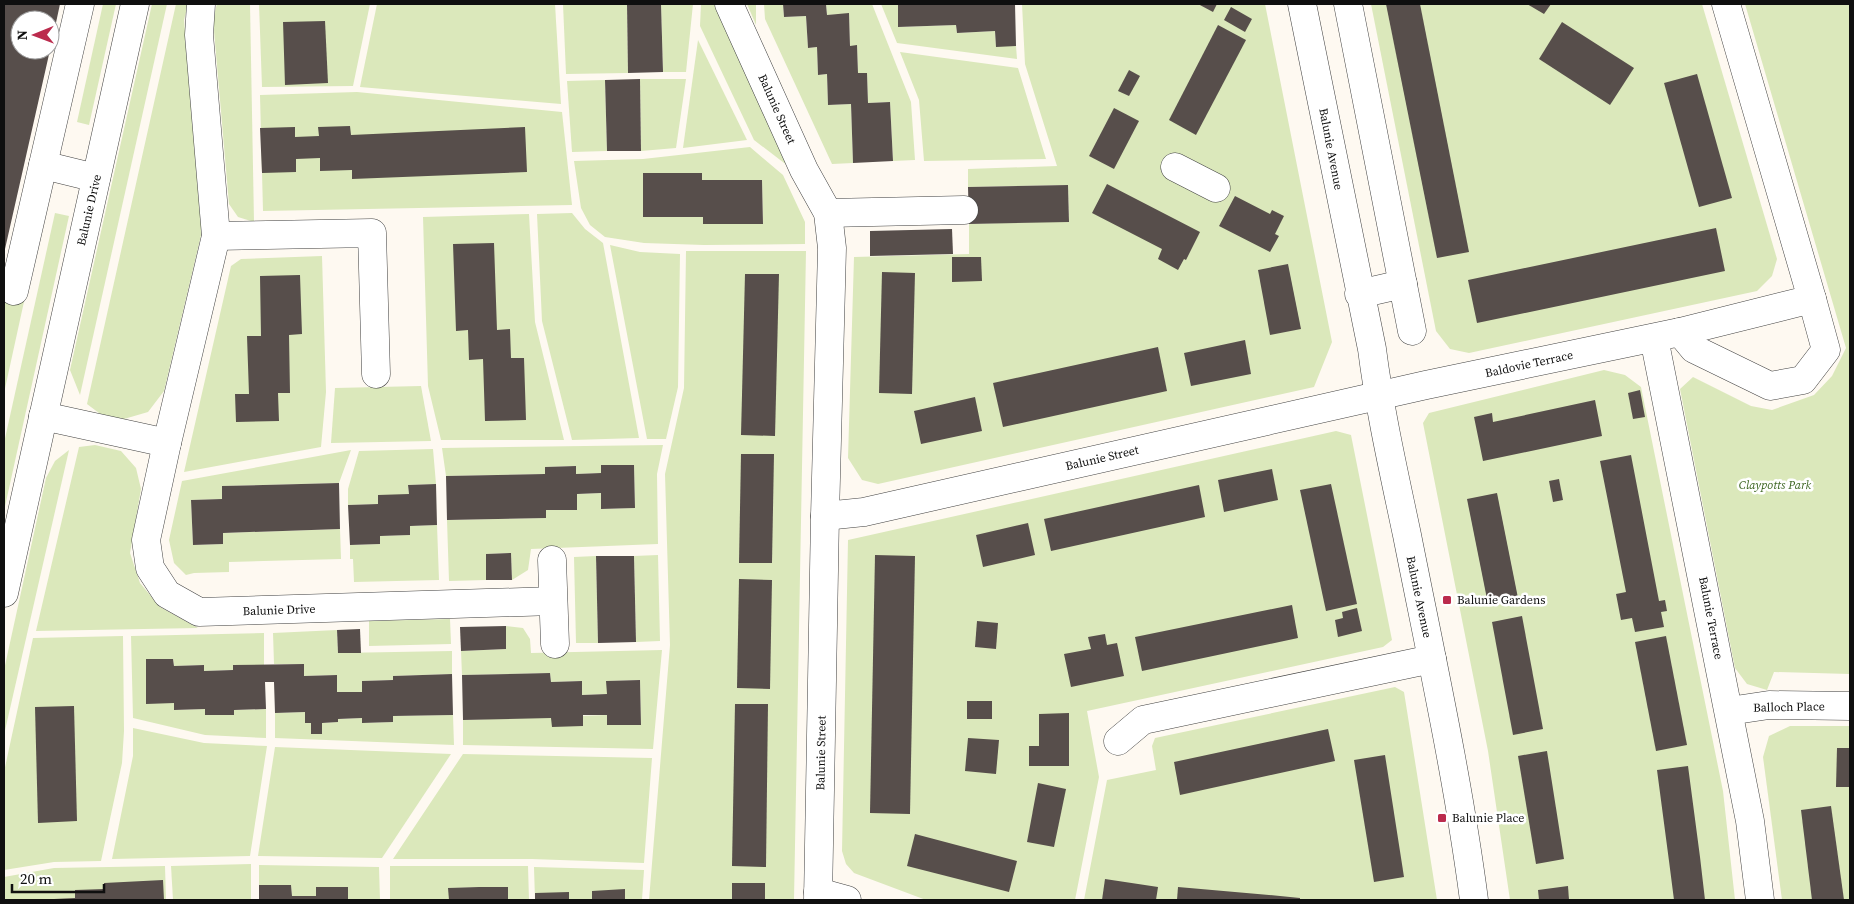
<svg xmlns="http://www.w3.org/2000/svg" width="1854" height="904" font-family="'Source Serif 4',serif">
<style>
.green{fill:#dbe8bb;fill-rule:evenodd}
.building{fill:#574e4b}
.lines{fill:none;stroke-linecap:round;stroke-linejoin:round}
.minor-casing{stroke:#424242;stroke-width:29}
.minor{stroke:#fff;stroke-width:28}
.poi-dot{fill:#bb2b4d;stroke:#fff;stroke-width:2}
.labels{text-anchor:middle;stroke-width:5;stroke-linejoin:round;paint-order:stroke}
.street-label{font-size:12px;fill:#0f0f0f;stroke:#fff}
.park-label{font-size:12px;font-style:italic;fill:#3c6521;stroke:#fff}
.poi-label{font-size:12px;fill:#0f0f0f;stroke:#fff;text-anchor:start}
</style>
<rect width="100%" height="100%" fill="#fef9f1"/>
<!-- green -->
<g class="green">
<path d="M103,4H116L89,125L77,122Z"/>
<path d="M152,4H167L80,395L70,370Z"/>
<path d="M176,4H188L184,20L203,227L164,391L148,412L124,419L103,416L87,404Z"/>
<path d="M217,4H250L254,222L238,217L229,204L213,19Z"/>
<path d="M259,4H370L353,86L262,87Z"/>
<path d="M377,4H555L561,104L360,87Z"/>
<path d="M563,4H627L628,73L566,74Z"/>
<path d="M661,4H693L686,72H663Z"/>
<path d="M701,4H714L788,166L754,140L700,26Z"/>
<path d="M747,4H756V25Z"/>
<path d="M764,4H783L784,17L806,16L808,48L817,47L818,75L827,74L828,105L851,104L853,163L832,164L765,19Z"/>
<path d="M826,4H872L911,102L915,160L893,161L890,102L868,103L867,73H858L857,46H850L849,14L827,15Z"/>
<path d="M881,4H898L899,27L956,25L957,33L995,31L996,46H1016L1017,59L897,43Z"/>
<path d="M1022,4H1265L1332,342L1314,387L878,484L862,480L848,458L854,257L969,254V224L1069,221L1068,185L968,187V169L1057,166L1025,64Z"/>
<path d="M1371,4H1702L1777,259L1772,276L1757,291L1469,353L1450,349L1436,331Z"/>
<path d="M1745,4H1850V674L1774,672L1767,690L1747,684L1735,668L1680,389L1693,377L1751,406L1772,410L1814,395L1832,376L1846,348Z"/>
<path d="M698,40L747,140L683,148Z"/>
<path d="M900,52L1018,68L1046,159L924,161L919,100Z"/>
<path d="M640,79H686L676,148L641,151Z"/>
<path d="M605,80L607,151L572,152L567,81Z"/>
<path d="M357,92L562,112L572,205L263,211L260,95Z"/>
<path d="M750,147L783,175L805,222V244L704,245L644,243L605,237L590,225L581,208L574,161L643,159ZM643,173H702V180H762L763,223L704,224L703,217H643Z"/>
<path d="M55,213L69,216L4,511V443Z"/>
<path d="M572,213L585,229L603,243L639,438L572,440L542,321L537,214Z"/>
<path d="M529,214L535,322L564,440H441L428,386L423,217Z"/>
<path d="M610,245L640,252L680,254L678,387L666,439H647Z"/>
<path d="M686,251H806L794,900H649L670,645L665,474L684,388Z"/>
<path d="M322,256L326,392L321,447L184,472L231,266L241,259Z"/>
<path d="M4,290L25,297L4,393Z"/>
<path d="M1604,370L1625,375L1641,387L1723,791L1735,900H1510L1488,751L1423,423L1429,413Z"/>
<path d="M421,386L431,441L331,443L335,388Z"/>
<path d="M1336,431L1351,435L1392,640L1383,647L1087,711L1099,777L1075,900H926L854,873L846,864L842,851L848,540Z"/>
<path d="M95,445L121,451L136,468L141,489L130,553L140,583L160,607L198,628L36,631L79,447Z"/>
<path d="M663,445L657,474L658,544L531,549L528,570L512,580L511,553L486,554V580L449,581L447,520L545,518L546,510L577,509V494L601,493L602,509L635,508L634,465H601V473L576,474V466L545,467V474L446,476L442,448Z"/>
<path d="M433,449L436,484L408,485L409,494L378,504L348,505V489L359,451Z"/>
<path d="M69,450L4,735V670L46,478L55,461Z"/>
<path d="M351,450L339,483L222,486V499L191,500L193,545L223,544V533L340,529L341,559L229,562V572L194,573L186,575L174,563L169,540L182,481Z"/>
<path d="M437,525L439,580L354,582L353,559H350V545L380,544V536L410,535V526Z"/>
<path d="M658,555L660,641L636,642L634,556Z"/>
<path d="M596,556L598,643H576L574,557Z"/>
<path d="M450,619L451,644L369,646V621Z"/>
<path d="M506,626L523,628L530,639L531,653L662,650L653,749L463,745V720L607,715V725L641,724L640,680L607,681V694L582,695V681L551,682L550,673L462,675L461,651L506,649Z"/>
<path d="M337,630L338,653L452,651V674L393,676V680L362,681V692H337V675L304,676V664H274L273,633Z"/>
<path d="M264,633V665L233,670L204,671V665L174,666L173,659H146V703H174L175,710L205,709V715H234V710L266,709V738L205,735L133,718L131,636Z"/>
<path d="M123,636L124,731L122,763L101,861L54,862L4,870V772L33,638Z"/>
<path d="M1395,687L1404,692L1437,900H1084L1107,780L1156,770L1152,746L1155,738Z"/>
<path d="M305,712V723H311V734H322V723L337,722L338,719L362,718L363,723L393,722V716L453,715L454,745L275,738V713Z"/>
<path d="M1790,726H1850V900H1782L1763,757L1769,736Z"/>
<path d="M133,728L204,743L267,746L250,856L112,859L133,756Z"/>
<path d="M275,747L451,754L382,858L258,856Z"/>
<path d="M463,754L652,758L644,863L532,859H393Z"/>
<path d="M251,864V900H173L171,866Z"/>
<path d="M259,865L379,867L380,900H348V887H317L316,896H292L291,885H259Z"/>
<path d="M165,866L166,900H4V877L54,868Z"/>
<path d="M390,866H528L529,900H508V887L449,888V900H390Z"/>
<path d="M534,867L644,870L642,900H535Z"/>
</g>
<!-- building -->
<g class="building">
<path d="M4,4H60L51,46L50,20H20V50H50L5,249Z"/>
<path d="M627,4H661L663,72L628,73Z"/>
<path d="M783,4H826L827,15L849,13L850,46L857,45L858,73H867L868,103L890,102L893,161L853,163L851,104L828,105L827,74L818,75L817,47L808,48L806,16L784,17Z"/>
<path d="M898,4H1015L1016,46L996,47L995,31L957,33L956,25L898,27Z"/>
<path d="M1198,4H1217L1213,12Z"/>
<path d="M1386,4H1420L1469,252L1437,258Z"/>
<path d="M1527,4H1551L1544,14Z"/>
<path d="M1231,7L1252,19L1245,32L1224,20Z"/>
<path d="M325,21L328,83L285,85L283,22Z"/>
<path d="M1562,22L1634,68L1610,105L1539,59Z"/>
<path d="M1218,25L1246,40L1196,135L1169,120Z"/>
<path d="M1129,70L1140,76L1129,96L1118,91Z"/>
<path d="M1697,74L1732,198L1699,207L1664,83Z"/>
<path d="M640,79L641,151H607L605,80Z"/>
<path d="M1114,108L1139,121L1114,169L1089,156Z"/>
<path d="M350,126L351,135L525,127L527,172L352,179V170L320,171V158L296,159V172L262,173L260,128L295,127V137L319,136L318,127Z"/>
<path d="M643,173H702V180H762L763,224H703V217H643Z"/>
<path d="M1107,184L1200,232L1186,260L1184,259L1178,270L1158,259L1162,249L1092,213Z"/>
<path d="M1068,185L1069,222L969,224L968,187Z"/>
<path d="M1235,196L1270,214L1272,210L1284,216L1275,234L1279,236L1270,252L1219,226Z"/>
<path d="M1716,228L1725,271L1477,323L1468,280Z"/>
<path d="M952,229L953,254L870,256V231Z"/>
<path d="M494,243L497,330L510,329L511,358H524L526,420L485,421L483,359L469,360L468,330L456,331L453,244Z"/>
<path d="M952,257H981L982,281L952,282Z"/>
<path d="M1288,264L1301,329L1270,335L1258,270Z"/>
<path d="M882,272L915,273L912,394L879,393Z"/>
<path d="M745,274H779L775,436L741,435Z"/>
<path d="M300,275L302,334L289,335L290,393H278L279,421L236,422L235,394H249L247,336H261L260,276Z"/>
<path d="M1245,340L1251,374L1191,386L1184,353Z"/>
<path d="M1158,347L1167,391L1003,427L993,383Z"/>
<path d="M1640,390L1645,417L1633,419L1628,393Z"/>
<path d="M975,397L982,431L921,444L914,411Z"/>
<path d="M1595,400L1602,436L1483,461L1474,417L1492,413L1493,422Z"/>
<path d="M741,454H774L772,563H739Z"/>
<path d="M1631,455L1659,601L1665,600L1667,611L1661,612L1664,627L1635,632L1632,618L1621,620L1616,594L1626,592L1600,461Z"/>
<path d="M601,465H634L635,508L601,509V493L577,494V510H546V518L447,520L446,476L545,474V467L576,466V474L601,473Z"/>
<path d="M1272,469L1278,500L1224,512L1218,480Z"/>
<path d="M1559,479L1563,500L1553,502L1549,481Z"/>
<path d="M339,483L340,529L223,533V544L193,545L191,500L222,499V486Z"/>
<path d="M436,484L437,525L410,526V535L380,536V544L350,545L348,505L378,504V495L409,494L408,485Z"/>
<path d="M1331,484L1357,604L1326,611L1300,490Z"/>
<path d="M1199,485L1205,517L1051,551L1044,519Z"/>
<path d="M1497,493L1518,598L1488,604L1467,499Z"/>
<path d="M1028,523L1035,555L983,567L976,535Z"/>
<path d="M511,553L512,580H486V554Z"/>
<path d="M875,555L915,556L910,814L870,813Z"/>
<path d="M596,556H634L636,642L598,643Z"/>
<path d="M739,579L772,580L770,689L737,688Z"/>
<path d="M1292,605L1298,638L1142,671L1135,637Z"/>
<path d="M1357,608L1362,631L1338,637L1335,620L1343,618L1342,612Z"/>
<path d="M1522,616L1543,729L1513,735L1492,622Z"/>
<path d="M977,621L998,623L996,649L975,647Z"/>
<path d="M506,626V649L461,651L460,627Z"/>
<path d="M360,629L361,653H338L337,630Z"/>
<path d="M1105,634L1107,645L1117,643L1124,676L1071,687L1064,654L1091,649L1088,637Z"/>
<path d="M1666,636L1687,745L1656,751L1635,642Z"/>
<path d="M146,659H173L174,666L204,665V671L233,670V665L304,664V676L337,675V692H362V681L393,680V676L452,674L453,715L393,716V722L362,723V718L338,719V722L322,723V734H311V723H305V712L275,713L274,682H265L266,709L234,710V715H205V709L174,710V703L146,704Z"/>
<path d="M550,673L551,682L582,681V695L607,694L606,681L640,680L641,725H607V715H583V726L552,727L551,718L463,720L462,675Z"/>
<rect x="967" y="701" width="25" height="18"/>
<path d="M735,704H768L766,867L732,866Z"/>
<path d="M74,706L77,821L38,823L35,707Z"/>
<path d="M1069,713V766H1029V746H1039V714Z"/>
<path d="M1328,729L1335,761L1180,795L1174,762Z"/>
<path d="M968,738L999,740L996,774L965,771Z"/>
<path d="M1837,748H1850V787H1836Z"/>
<path d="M1547,751L1564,859L1536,864L1518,756Z"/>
<path d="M1385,755L1404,877L1374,882L1354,760Z"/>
<path d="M1688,766L1700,857L1705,900H1674L1669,861L1657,770Z"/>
<path d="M1038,783L1066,789L1054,847L1027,842Z"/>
<path d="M1831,806L1844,900H1812L1801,810Z"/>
<path d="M915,834L1017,861L1009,892L907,866Z"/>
<path d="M1105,879L1158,887L1156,900H1102Z"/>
<path d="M163,880L164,900H54V899L75,898V890L104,889V883Z"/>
<rect x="732" y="883" width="33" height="17"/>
<path d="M259,885H291L292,896H316V887H348V900H259Z"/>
<path d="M1568,886L1569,900H1539L1538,890Z"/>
<path d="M479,887H508V900H449L448,888Z"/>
<path d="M1178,887L1269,895L1300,898V900H1177Z"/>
<path d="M625,889V900H592V891Z"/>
<path d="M569,892V900H535V893Z"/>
</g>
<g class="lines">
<!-- minor casing -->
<g class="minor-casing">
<g id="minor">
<path d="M201,4L199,35L216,236L167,443L146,540L150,568L167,594L199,612L553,601"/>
<path d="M729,4L804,170L828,213L832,248L825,516L818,900"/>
<path d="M1302,4L1372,349C1380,412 1394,473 1407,535C1431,656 1458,778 1474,900"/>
<path d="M1348,4L1412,331"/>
<path d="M43,165L96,178"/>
<path d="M1175,167L1216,188"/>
<path d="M828,213L964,210"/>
<path d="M216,236L372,233L376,374"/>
<path d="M14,291L80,4"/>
<path d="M1359,294L1403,284"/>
<path d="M1680,332L1694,349L1770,386L1803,380L1826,350L1812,299"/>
<path d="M1654,338L1750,821L1760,900"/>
<path d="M43,416L167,443"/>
<path d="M825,516L864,512L1426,385L1680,332L1812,299L1726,4"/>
<path d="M552,560L555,644"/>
<path d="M4,593L135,4"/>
<path d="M1729,711L1769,705L1850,706"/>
<path d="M1118,741L1143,720L1432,659"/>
<path d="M818,892L847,900"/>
</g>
</g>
<!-- minor -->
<use href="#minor" class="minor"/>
</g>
<!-- markers -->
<g class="poi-dot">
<rect x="1442" y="595" width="10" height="10" rx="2.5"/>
<rect x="1437" y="813" width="10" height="10" rx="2.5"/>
</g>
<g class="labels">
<!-- street labels -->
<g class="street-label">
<text transform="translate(777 109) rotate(66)" y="4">Balunie Street</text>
<text transform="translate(1331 149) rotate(79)" y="4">Balunie Avenue</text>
<text transform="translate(89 210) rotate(-77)" y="4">Balunie Drive</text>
<text transform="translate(1529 364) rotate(-12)" y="4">Baldovie Terrace</text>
<text transform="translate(1102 458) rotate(-13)" y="4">Balunie Street</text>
<text transform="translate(1419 597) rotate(78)" y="4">Balunie Avenue</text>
<text transform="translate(279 610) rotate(-2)" y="4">Balunie Drive</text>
<text transform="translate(1711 618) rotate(79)" y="4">Balunie Terrace</text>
<text transform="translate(1789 707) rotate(-1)" y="4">Balloch Place</text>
<text transform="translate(821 753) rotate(-89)" y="4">Balunie Street</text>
</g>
<!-- park labels -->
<g class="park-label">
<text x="1775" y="489">Claypotts Park</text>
</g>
<!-- poi labels -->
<g class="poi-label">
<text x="1457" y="604">Balunie Gardens</text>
<text x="1452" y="822">Balunie Place</text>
</g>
</g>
<!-- border -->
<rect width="1854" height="904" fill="none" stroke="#0f0f0f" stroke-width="10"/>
<!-- north arrow -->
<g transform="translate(35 35) rotate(269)"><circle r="24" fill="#ffffff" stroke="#9f9f9f"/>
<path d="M0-4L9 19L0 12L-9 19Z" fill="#bb2b4d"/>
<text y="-8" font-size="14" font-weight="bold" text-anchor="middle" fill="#0f0f0f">N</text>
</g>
<!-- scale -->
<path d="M12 884v8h92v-8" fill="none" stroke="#0f0f0f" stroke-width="2.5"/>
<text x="20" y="884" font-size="15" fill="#0f0f0f" stroke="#ffffff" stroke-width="4" paint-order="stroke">20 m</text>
</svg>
